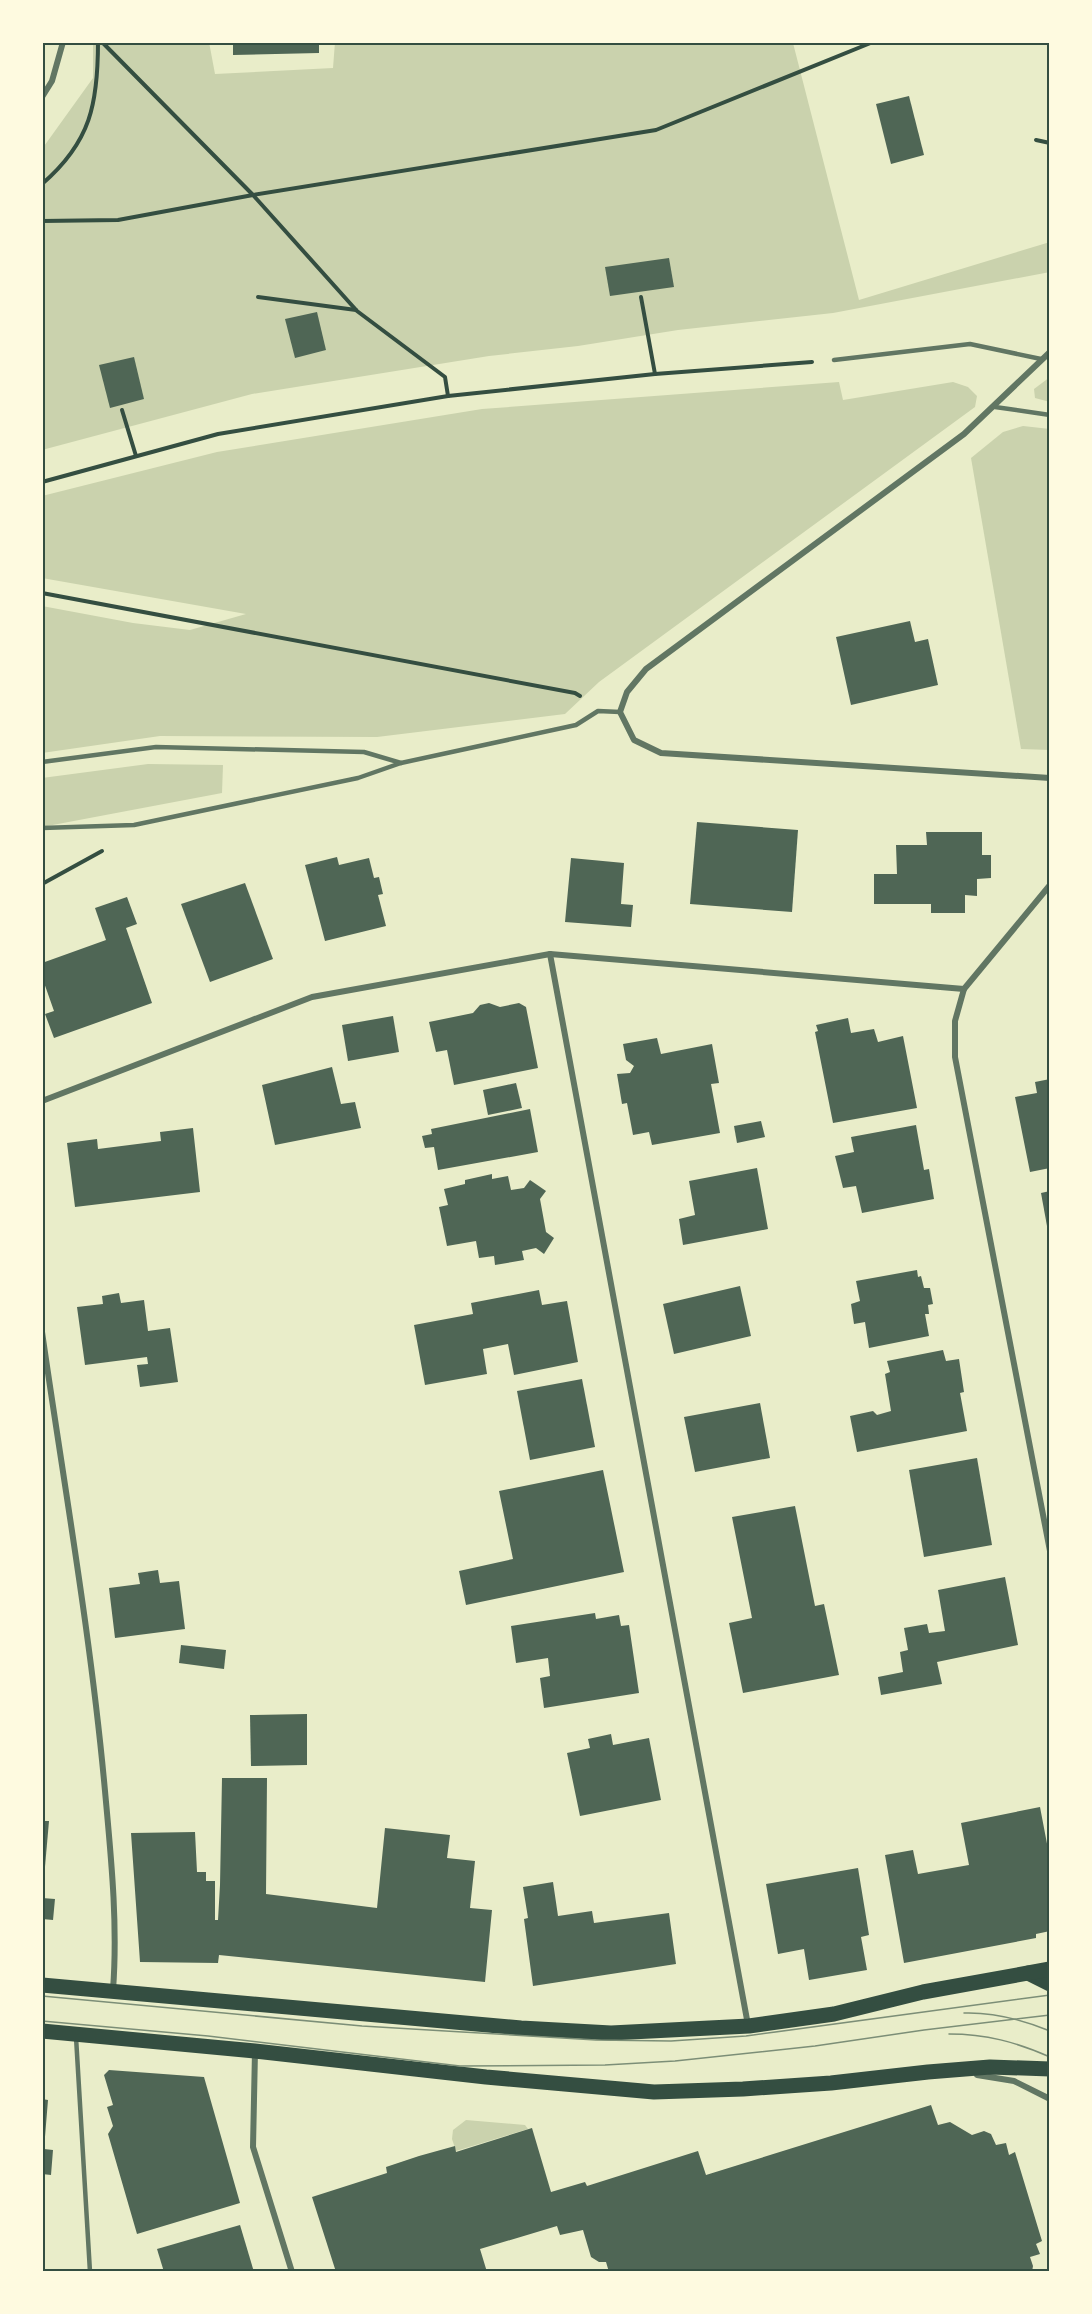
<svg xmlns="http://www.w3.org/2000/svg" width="1092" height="2314" font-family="Signika,sans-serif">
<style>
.green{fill:#cad2ad}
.building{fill:#4f6655}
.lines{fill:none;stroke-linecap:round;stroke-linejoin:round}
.path{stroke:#344e41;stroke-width:4}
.service{stroke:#617663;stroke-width:4.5}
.minor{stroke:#617663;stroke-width:6}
.primary{stroke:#344e41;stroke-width:15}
.tram{stroke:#7c8e77;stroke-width:1.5}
.neatline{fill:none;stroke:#344e41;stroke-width:2}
</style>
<rect width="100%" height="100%" fill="#e9edc9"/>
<!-- green -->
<g class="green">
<path d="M93,42H209L215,74L333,68L335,42H796L793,43L859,300L1050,242V272L833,313L678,330L578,346L489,356L252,394L42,450V149L93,78Z"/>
<path d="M1050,377V402L1035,398L1034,389Z"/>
<path d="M839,382L843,400L953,382L968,387L977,396L975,407L599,682L565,714L377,737L160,736L42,753V606L133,623L190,630L246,614L42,578V496L217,452L482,409Z"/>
<path d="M1023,426L1050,429V750L1021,749L971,458L1003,432Z"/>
<path d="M148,764L223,765L222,793L42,827V778Z"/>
<path d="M466,2120L525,2125L528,2129L456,2151L452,2139L453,2130Z"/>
</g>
<!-- building -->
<g class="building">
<path d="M233,42H319V53L233,55Z"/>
<path d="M909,96L924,155L891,164L876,104Z"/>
<path d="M669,258L674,287L610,296L605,267Z"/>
<path d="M317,312L326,350L295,358L285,319Z"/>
<path d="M134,357L144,399L110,408L99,365Z"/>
<path d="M910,621L915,642L928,639L938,685L851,705L836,637Z"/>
<path d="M697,822L798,830L792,912L690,904Z"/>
<path d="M926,832H982V855H991V878L977,879V896L965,895V913H931V904H874V874H897L896,845H927Z"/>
<path d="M337,857L339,865L369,858L374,878L379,877L383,894L378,895L386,926L325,941L305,865Z"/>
<path d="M571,858L624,863L621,904L633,905L631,927L565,922Z"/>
<path d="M245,883L273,959L210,982L181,904Z"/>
<path d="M127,897L137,924L126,928L152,1003L54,1038L45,1014L54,1011L42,977V963L106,940L95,908Z"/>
<path d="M489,1003L500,1007L519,1003L526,1007L538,1068L454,1085L447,1050L436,1052L429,1022L473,1013L480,1005Z"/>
<path d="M393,1016L399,1052L348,1061L342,1025Z"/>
<path d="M848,1018L851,1033L874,1029L878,1042L903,1036L917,1108L833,1123L815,1032L818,1031L816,1025Z"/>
<path d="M657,1038L661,1054L712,1044L719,1083L711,1084L720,1133L652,1145L649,1132L633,1135L627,1103L622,1104L617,1074L630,1073L634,1066L626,1060L623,1044Z"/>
<path d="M332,1067L341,1104L355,1102L361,1128L275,1145L262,1085Z"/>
<path d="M1050,1079V1168L1030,1172L1015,1097L1037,1093L1035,1082Z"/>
<path d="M516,1083L522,1108L488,1115L483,1090Z"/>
<path d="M530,1109L538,1152L438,1170L434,1147L425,1148L422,1136L432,1134L431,1129Z"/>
<path d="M761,1121L765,1137L737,1143L734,1126Z"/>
<path d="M916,1125L924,1170L929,1169L934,1199L862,1213L856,1186L843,1188L835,1156L854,1152L851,1137Z"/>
<path d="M193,1128L200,1192L75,1207L67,1143L97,1139L98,1149L161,1141L160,1132Z"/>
<path d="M757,1168L768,1229L683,1245L679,1219L695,1215L689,1181Z"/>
<path d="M492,1174V1179L508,1176L511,1190L524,1188L530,1180L546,1191L540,1199L546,1232L554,1238L544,1254L536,1248L522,1251L524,1260L495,1265L494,1256L479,1258L476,1241L447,1246L439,1207L448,1205L444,1189L465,1184V1180Z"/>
<path d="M1050,1191V1237H1049L1041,1193Z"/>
<path d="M917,1270L918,1277L921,1276L924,1288H930L933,1304L928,1305L929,1314H925L929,1336L869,1348L865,1322L854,1324L851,1304L860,1301L856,1281Z"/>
<path d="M740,1286L751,1336L674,1354L663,1304Z"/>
<path d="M539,1290L542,1305L567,1301L578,1362L514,1375L508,1344L483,1349L487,1374L425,1385L414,1325L473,1314L471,1303Z"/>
<path d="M119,1293L121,1303L144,1300L148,1331L170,1328L178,1382L140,1387L137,1365L148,1364L147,1357L85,1365L77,1307L103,1304L102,1296Z"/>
<path d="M943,1350L946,1361L959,1359L964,1392L960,1393L967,1431L857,1452L850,1416L873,1411L877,1415L891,1411L885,1374L890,1372L887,1361Z"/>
<path d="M582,1379L595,1447L530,1460L517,1391Z"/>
<path d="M760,1403L770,1458L695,1472L684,1417Z"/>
<path d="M977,1458L992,1545L924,1557L909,1470Z"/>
<path d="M603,1470L624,1572L466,1605L459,1571L513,1559L499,1491Z"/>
<path d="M795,1506L815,1606L824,1604L839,1675L743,1693L729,1623L752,1618L732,1517Z"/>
<path d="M158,1570L160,1583L179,1581L185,1629L115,1638L109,1588L140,1584L138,1573Z"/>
<path d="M1005,1577L1018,1645L937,1662L942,1684L881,1695L878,1677L903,1672L900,1652L908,1650L904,1628L927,1624L929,1633L945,1631L938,1590Z"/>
<path d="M595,1613L596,1619L619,1615L621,1626L629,1625L639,1693L544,1708L540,1678L550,1676L548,1658L516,1663L511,1626Z"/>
<path d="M181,1645L226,1650L224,1669L179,1663Z"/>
<path d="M307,1714V1765L251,1766L250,1715Z"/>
<path d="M611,1734L613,1745L649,1738L661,1800L580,1816L567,1753L590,1748L588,1739Z"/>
<path d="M222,1778H267L266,1894L377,1908L385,1828L450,1835L447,1858L475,1861L470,1908L492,1910L485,1982L219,1955L218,1963L140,1962L131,1833L195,1832L197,1872H206V1881H215V1920H218L220,1885Z"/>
<path d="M1040,1807L1048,1849H1050V1931L1036,1934V1938L904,1963L885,1855L913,1850L918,1874L969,1865L961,1823Z"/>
<path d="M42,1821H49L44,1878H42Z"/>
<path d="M858,1868L869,1935L861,1937L867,1970L809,1980L804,1949L778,1954L766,1884Z"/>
<path d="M553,1882L558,1916L592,1911L594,1923L669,1913L676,1964L533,1986L524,1919L528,1918L523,1887Z"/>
<path d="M42,1898L55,1899L53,1920L42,1919Z"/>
<path d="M109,2070L204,2077L240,2203L137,2234L108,2134L113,2126L107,2107L113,2105L104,2075Z"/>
<path d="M42,2099L48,2100L44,2149L53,2150L51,2175L42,2174Z"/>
<path d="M931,2105L938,2125L950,2122L972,2135L984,2131L991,2134L996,2145L1006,2143L1009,2155L1015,2152L1042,2241L1036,2244L1040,2254L1030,2257L1033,2266L1032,2272H609L606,2262H599L591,2257L583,2230L560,2235L557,2226L480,2249L487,2272H336L312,2197L387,2173L386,2167L419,2156L455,2146L456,2152L532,2128L551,2192L585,2182L587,2186L698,2151L706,2175Z"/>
<path d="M240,2225L254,2272H164L157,2249Z"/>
</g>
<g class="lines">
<!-- path -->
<g class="path">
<path d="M102,42L253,195L357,311L445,377L448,396"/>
<path d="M1036,140L1050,143"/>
<path d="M42,184C91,142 98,103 98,42"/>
<path d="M42,221L118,220L253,195L656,130L873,42"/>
<path d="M258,297L356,310"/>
<path d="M641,297L655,374"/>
<path d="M122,410L136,456"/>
<path d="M42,482L218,434L448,396L655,374L812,362"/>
<path d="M42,593L575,693L580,696"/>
<path d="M42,884L102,851"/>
</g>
<!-- service -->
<g class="service">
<path d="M834,360L970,344L1041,359"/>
<path d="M995,407L1050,415"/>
<path d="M42,762L156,747L364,752L401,763"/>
<path d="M42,828L134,825L358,778L401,763L576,725L598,711L620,712"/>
<path d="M76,2037L90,2272"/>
</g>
<!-- minor -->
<g class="minor">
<path d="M42,97L52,81L63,42"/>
<path d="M1050,352L964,434L646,669L627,692L620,712L634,740L661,753L1050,778"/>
<path d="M1050,885L964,989L955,1021V1057L1050,1551"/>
<path d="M550,954L748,2025"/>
<path d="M42,1101L312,997L550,954L964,989"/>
<path d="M42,1332C64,1485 91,1637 105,1791C111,1857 118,1923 113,1990"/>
<path d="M255,2051L253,2147L292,2272"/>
<path d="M977,2075L1014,2081L1050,2099"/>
</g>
<!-- primary -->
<g class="primary">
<path d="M1028,1973L1050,1984"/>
<path d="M42,1985L521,2028L611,2033L749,2026L834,2014L923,1992L1050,1969"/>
<path d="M42,2031L255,2051L486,2077L654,2092L743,2089L831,2083L928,2072L990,2067L1050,2069"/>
</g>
<!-- tram -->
<g class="tram">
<path d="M42,1996L362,2026L596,2040L671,2041L746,2036L1050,1995"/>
<path d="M964,2013C994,2012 1023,2020 1050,2031"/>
<path d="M42,2021L208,2036L460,2066L605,2065L675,2061L815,2046L924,2030L1050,2015"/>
<path d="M949,2034C986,2034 1016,2042 1050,2057"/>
</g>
</g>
<!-- border -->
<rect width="1092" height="2314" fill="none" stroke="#fefae0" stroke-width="87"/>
<rect x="44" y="44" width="1004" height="2226" class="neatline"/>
</svg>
